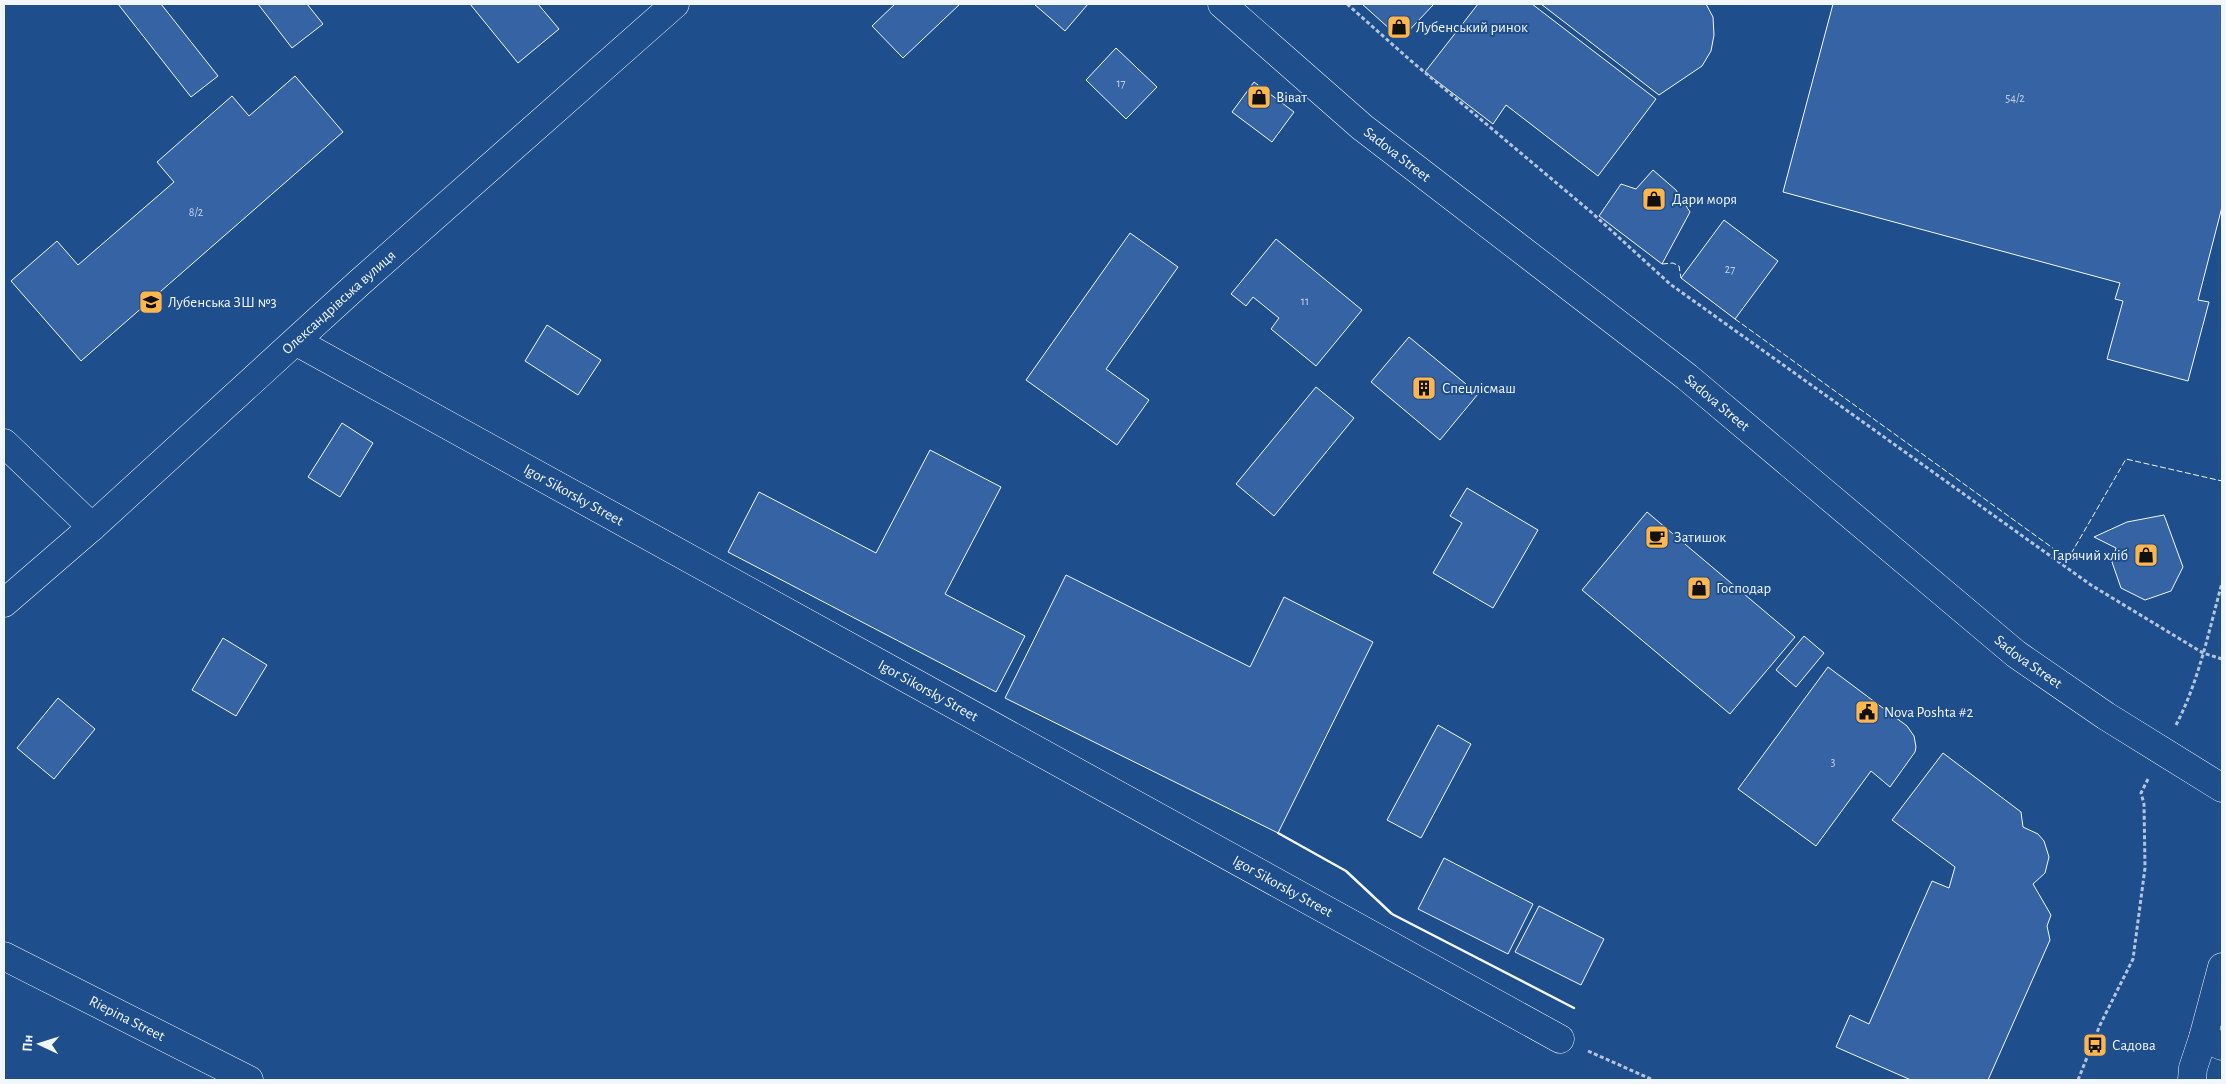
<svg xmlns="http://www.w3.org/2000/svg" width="2226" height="1084" font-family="'Alegreya Sans',sans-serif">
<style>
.building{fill:#3563a3;stroke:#f2f6ff}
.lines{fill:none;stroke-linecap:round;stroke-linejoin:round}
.minor-casing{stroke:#f2f6ff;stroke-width:29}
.major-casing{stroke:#f2f6ff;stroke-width:29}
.path{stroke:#b3c4dc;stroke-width:3;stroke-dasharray:4 2.5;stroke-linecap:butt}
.minor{stroke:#1f4e8c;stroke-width:28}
.major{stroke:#1f4e8c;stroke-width:28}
.fence{stroke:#f2f6ff;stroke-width:1;stroke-dasharray:6 2.5;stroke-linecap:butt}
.wall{stroke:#f2f6ff;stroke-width:2.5}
.labels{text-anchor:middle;stroke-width:4;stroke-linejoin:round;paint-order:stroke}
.number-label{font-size:12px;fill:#c3d1e8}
.poi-label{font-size:15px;fill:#f2f6ff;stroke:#1f4e8c;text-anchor:start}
.street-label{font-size:15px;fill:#f2f6ff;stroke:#1f4e8c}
</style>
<rect width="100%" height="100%" fill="#1f4e8c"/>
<!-- building -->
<g class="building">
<path d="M118,4H161L218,76L191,97Z"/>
<path d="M258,4H307L323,24L292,48Z"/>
<path d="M470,4H538L559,29L518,63Z"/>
<path d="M895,4H960L903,58L872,26Z"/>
<path d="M1034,4H1088L1065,31Z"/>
<path d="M1362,4H1434L1401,39Z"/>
<path d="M1478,4H1532L1656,99L1598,176L1506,105L1493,124L1425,72Z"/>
<path d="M1541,4H1706L1713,17L1714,35L1711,51L1702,66L1659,95Z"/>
<path d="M1833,4H2222V207L2198,300L2209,302L2188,381L2107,359L2123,301L2115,299L2120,283L1783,192Z"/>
<path d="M1116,48L1157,87L1126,119L1086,80Z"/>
<path d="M295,76L343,132L81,361L11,281L57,241L78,265L174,182L157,162L232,96L249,116Z"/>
<path d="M1254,82L1294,112L1272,142L1232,112Z"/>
<path d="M1653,170L1676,190L1690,212L1662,264L1599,216L1621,184L1636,189Z"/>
<path d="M1724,220L1778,261L1735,319L1681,278Z"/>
<path d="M1130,233L1178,267L1106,369L1149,400L1117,445L1026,380Z"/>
<path d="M1276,239L1362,310L1316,366L1271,329L1279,318L1253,297L1246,306L1231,294Z"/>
<path d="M547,325L601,360L578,395L525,361Z"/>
<path d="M1409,337L1478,394L1440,440L1371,382Z"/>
<path d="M1316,387L1354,418L1274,516L1236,484Z"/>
<path d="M342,423L373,443L340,497L308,477Z"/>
<path d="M930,450L1001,487L945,594L1025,636L996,692L728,552L759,492L876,553Z"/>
<path d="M1467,488L1538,530L1493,608L1433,573L1462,523L1450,516Z"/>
<path d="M1647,512L1795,637L1730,714L1582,590Z"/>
<path d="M2164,515L2183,567L2171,591L2145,600L2121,588L2112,562L2116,548L2094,537L2127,522Z"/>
<path d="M1066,575L1250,667L1284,597L1373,642L1278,833L1005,698Z"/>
<path d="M1804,636L1824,653L1796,687L1776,670Z"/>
<path d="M223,638L267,665L236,716L192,690Z"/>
<path d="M1828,667L1907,726L1914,736L1916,747L1915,752L1890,787L1871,771L1816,846L1738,789Z"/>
<path d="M58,698L95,729L54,779L17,748Z"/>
<path d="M1438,725L1471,744L1421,838L1387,820Z"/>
<path d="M1943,753L2021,812L2023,827L2038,834L2044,841L2049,857L2045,873L2033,884L2051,915L2047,926L2050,940L1988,1080H1911L1836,1047L1850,1015L1869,1024L1932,881L1949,888L1955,867L1892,820Z"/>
<path d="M1444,858L1533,904L1508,954L1418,909Z"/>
<path d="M1539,906L1604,939L1581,985L1515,952Z"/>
</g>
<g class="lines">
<!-- minor casing -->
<g class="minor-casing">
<g id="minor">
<path id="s1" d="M297,342L1560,1039"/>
<path d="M4,443L92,527"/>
<path id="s2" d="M4,956L249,1080"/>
<path d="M2203,1038L2222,1046"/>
</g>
</g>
<!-- major casing -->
<g class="major-casing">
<g id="major">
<path id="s3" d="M1222,4L1362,127L1687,377L2016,654L2106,716L2222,788"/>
<path id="s4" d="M4,603L92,527L359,283L675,4"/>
<path d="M2192,1080L2193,1068L2203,1038L2222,967"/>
</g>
</g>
<!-- path -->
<g class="path">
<path d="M1347,4L1410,60L1591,212L1670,284L2091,585L2203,653L2222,659"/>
<path d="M2176,725C2199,681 2209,630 2222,583"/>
<path d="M1588,1051L1653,1080"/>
<path d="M2078,1080L2100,1025L2133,959L2145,868L2144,804L2141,793L2148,779"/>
</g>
<!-- minor -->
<use href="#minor" class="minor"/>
<!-- major -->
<use href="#major" class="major"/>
<!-- fence -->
<g class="fence">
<path d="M1662,264L1673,263L1679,266L1681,278"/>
<path d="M1735,319L2068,559L2126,459L2222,481"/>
</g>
<!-- wall -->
<path class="wall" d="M1278,833L1346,871L1392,914L1574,1008"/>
</g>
<!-- icons -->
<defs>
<g id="shop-square" transform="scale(1.25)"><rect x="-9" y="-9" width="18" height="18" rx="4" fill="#ffb74d" stroke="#1f4e8c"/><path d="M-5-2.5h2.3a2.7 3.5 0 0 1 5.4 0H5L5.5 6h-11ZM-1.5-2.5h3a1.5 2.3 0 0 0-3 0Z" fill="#111"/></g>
<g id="school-square" transform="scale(1.25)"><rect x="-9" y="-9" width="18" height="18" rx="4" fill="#ffb74d" stroke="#1f4e8c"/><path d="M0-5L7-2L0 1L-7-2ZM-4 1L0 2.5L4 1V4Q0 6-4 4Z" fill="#111"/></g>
<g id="building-square" transform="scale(1.25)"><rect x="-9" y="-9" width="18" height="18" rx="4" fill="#ffb74d" stroke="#1f4e8c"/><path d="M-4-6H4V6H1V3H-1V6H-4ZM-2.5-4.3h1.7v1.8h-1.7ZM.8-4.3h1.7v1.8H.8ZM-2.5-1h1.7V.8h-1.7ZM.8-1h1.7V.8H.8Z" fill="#111"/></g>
<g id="cafe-square" transform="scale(1.25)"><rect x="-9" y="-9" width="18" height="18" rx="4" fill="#ffb74d" stroke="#1f4e8c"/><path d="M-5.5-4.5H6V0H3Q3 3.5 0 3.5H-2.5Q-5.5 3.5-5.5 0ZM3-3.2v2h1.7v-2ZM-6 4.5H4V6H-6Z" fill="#111"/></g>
<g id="civic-square" transform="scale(1.25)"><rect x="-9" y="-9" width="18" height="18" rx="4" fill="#ffb74d" stroke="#1f4e8c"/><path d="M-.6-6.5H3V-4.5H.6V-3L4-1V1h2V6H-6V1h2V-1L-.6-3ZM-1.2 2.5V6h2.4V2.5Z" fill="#111"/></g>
<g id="bus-square" transform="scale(1.25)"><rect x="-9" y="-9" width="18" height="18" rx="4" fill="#ffb74d" stroke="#1f4e8c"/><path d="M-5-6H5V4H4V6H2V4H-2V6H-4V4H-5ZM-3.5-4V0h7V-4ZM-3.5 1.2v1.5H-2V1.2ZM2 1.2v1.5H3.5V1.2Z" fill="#111"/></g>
</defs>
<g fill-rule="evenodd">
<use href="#shop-square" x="1399" y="27"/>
<use href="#shop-square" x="1259" y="97"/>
<use href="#shop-square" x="1654" y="199"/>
<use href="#school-square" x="151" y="302"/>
<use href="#building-square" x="1424" y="388"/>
<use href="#cafe-square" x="1657" y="537"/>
<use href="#shop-square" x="2146" y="555"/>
<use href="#shop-square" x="1699" y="588"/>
<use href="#civic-square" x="1867" y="712"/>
<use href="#bus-square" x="2095" y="1045"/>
</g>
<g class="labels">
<!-- number labels -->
<g class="number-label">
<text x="1121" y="87">17</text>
<text x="2015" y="102">54/2</text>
<text x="196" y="216">8/2</text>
<text x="1730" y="273">27</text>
<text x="1305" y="305">11</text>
<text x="1833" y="766">3</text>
</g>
<!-- poi labels -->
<g class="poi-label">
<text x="1416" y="32">Лубенський ринок</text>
<text x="1276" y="102">Віват</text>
<text x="1672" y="204">Дари моря</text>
<text x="168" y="307">Лубенська ЗШ №3</text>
<text x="1442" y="393">Спецлісмаш</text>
<text x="1674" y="542">Затишок</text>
<text x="2128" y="560" text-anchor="end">Гарячий хліб</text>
<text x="1716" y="593">Господар</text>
<text x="1884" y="717">Nova Poshta #2</text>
<text x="2112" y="1050">Садова</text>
</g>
<!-- street labels -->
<g class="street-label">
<text dy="5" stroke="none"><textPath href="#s3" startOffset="231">Sadova Street</textPath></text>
<text dy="5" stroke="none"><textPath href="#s4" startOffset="450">Олександрівська вулиця</textPath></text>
<text dy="5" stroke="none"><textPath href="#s3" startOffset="636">Sadova Street</textPath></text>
<text dy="5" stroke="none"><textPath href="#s1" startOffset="316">Igor Sikorsky Street</textPath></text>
<text dy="5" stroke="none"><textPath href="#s3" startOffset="1041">Sadova Street</textPath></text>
<text dy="5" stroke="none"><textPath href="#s1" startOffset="721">Igor Sikorsky Street</textPath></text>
<text dy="5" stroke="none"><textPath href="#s1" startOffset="1126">Igor Sikorsky Street</textPath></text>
<text dy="5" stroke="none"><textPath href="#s2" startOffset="138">Riepina Street</textPath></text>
</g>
</g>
<!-- border -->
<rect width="2226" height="1084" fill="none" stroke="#f2f6ff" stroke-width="10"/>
<!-- north arrow -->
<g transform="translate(40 1044) rotate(274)" stroke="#1f4e8c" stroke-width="4" paint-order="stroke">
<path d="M0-4L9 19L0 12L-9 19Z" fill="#f2f6ff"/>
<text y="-8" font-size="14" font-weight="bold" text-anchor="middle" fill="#f2f6ff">Пн</text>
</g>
</svg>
